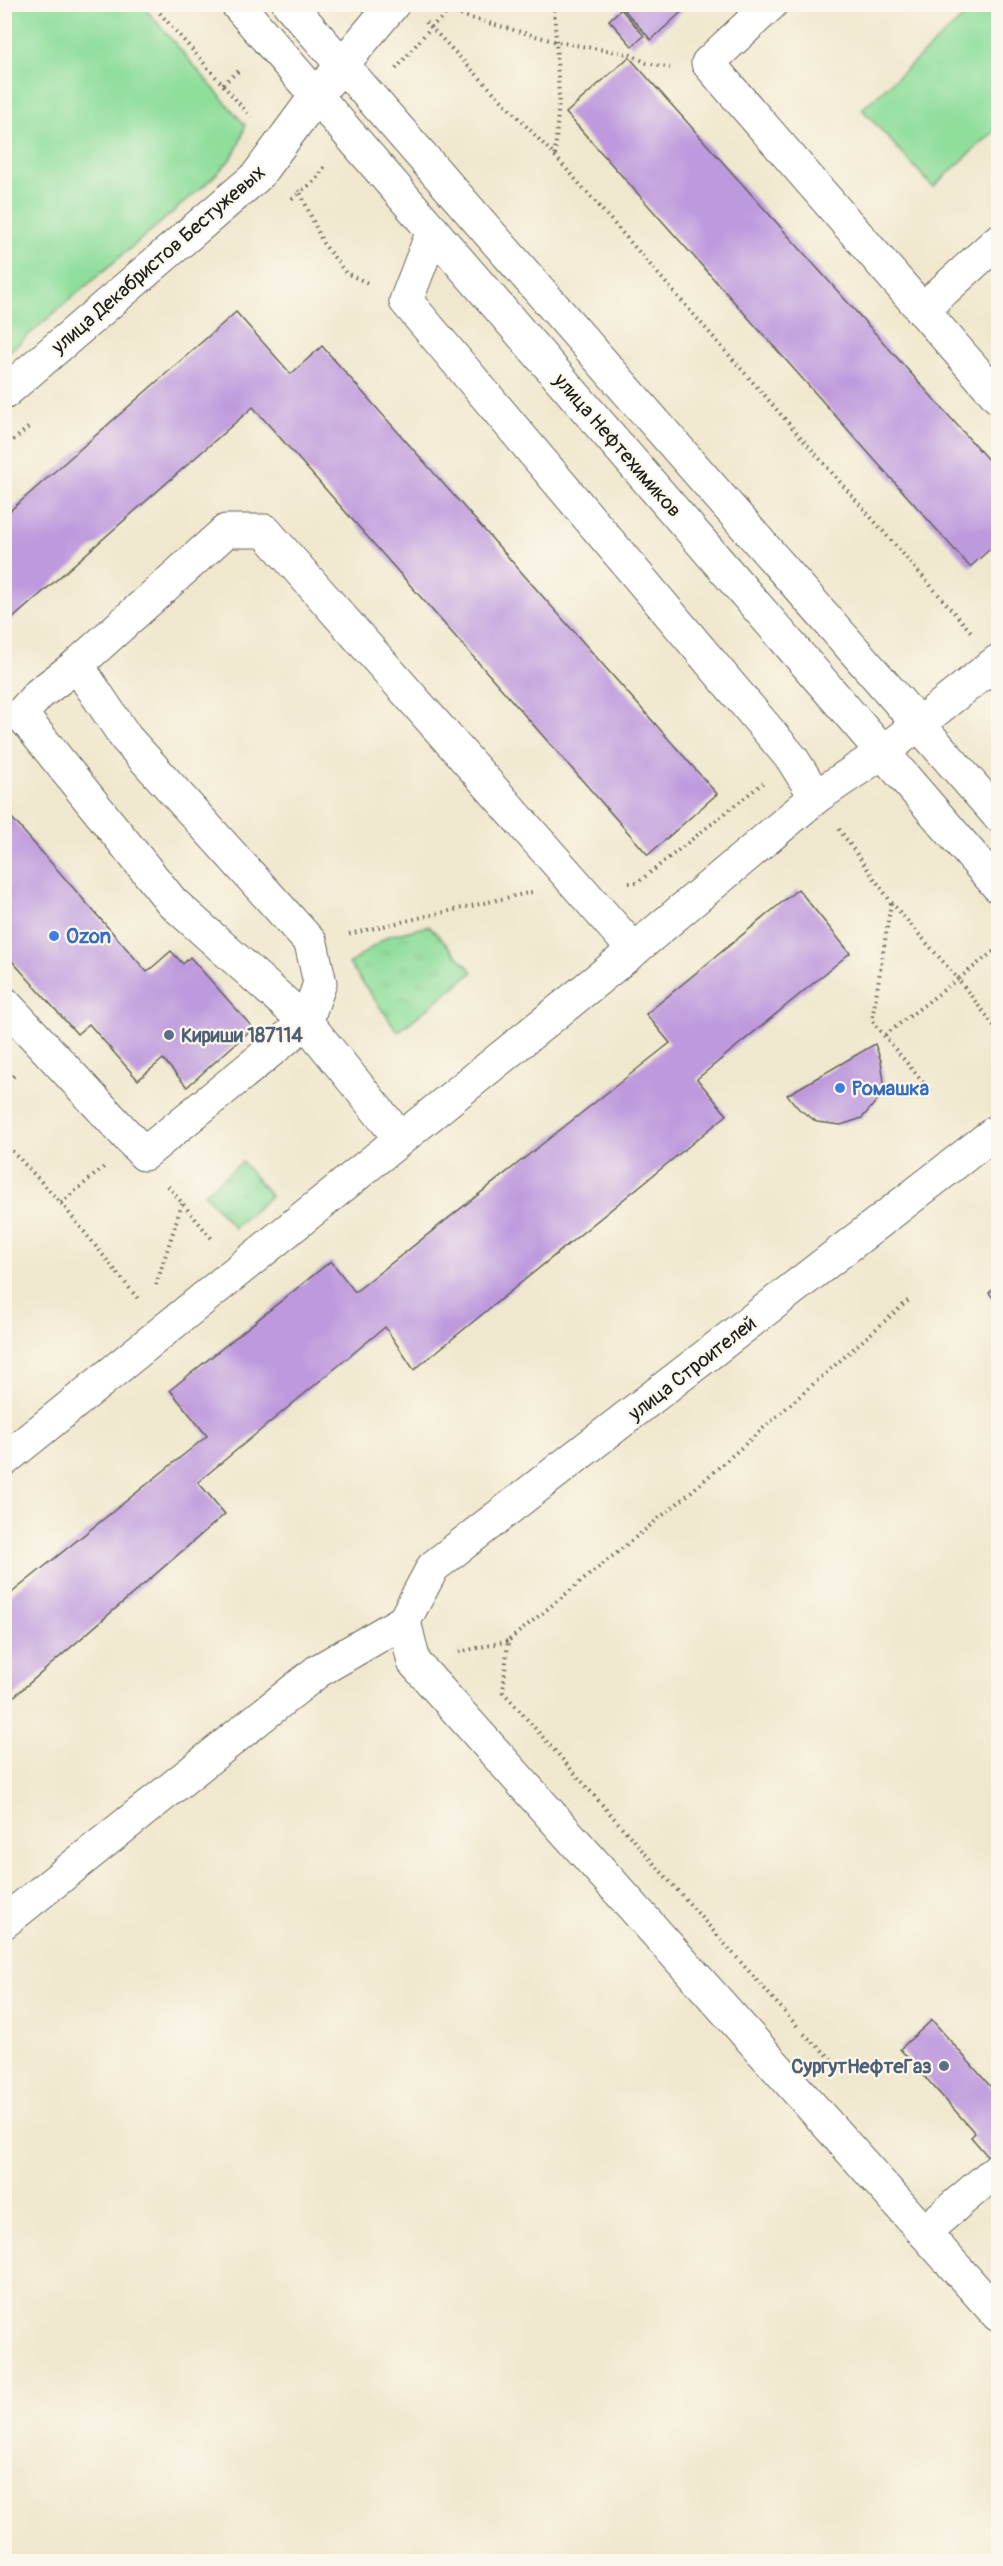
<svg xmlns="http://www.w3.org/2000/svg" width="1003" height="2566" font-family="Pangolin,sans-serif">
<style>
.grass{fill:#90de9c;stroke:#567d5c;stroke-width:1.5}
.park{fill:url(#park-tufts);stroke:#567d5c;stroke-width:1.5}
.building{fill:#bd99dd}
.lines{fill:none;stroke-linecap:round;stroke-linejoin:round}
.minor-casing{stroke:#66635a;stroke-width:35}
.path{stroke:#66635a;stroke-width:4;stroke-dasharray:1.5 4.5;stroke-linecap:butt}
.minor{stroke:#fff;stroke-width:33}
.shop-dot{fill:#3f7fe0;stroke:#fbf7ec;stroke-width:2}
.service-dot{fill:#5c6f8a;stroke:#fbf7ec;stroke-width:2}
.labels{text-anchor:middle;stroke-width:4.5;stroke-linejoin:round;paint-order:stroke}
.street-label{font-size:20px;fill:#1c1c1c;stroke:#fbf7ec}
.shop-label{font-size:20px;font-weight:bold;fill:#366cbe;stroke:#fbf7ec;text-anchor:start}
.service-label{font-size:20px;font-weight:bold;fill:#4e5e75;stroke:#fbf7ec;text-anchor:start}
</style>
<defs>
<pattern id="park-tufts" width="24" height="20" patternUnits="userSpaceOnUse" patternTransform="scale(1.5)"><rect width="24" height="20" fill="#90de9c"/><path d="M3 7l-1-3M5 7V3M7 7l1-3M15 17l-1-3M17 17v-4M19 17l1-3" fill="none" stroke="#7cbe86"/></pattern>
</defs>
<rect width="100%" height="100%" fill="#fbf7ec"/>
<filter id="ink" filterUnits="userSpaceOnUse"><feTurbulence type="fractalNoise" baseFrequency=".0167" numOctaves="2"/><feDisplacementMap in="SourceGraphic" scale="12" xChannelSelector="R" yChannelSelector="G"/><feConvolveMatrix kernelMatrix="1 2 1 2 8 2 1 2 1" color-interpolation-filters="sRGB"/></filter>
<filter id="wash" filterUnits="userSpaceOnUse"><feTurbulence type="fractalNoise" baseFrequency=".008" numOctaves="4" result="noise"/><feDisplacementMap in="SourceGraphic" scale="24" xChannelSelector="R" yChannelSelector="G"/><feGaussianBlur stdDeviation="1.35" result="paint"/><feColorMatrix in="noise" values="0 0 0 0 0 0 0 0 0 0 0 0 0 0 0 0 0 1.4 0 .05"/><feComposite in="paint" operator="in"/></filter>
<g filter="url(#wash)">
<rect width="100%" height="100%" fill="#f0e8ce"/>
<!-- grass -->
<g class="grass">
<path d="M5,4L142,5L245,125C239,156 222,169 200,189L5,355Z"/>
<path d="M978,4L993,5L998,11V128L933,187L862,109Z"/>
</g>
<!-- park -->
<g class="park">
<path d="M429,926L473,972L398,1032L349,964L388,936Z"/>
<path d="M242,1162L271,1196L234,1228L204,1193Z"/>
</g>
<g id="blocks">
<!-- building -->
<g class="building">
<path d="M619,4H690L651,40Z"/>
<path d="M621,9L644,36L632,46L609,20Z"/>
<path d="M629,57L998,471V542L970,567L566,113Z"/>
<path d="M236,312L291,374L322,346L717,794L648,855L253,407L4,626V516Z"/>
<path d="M4,809L147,972L171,951L183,964L190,957L253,1028L187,1087L163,1059L138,1080L89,1024L77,1034L4,952Z"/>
<path d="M798,889L850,953L697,1079L727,1115L414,1370L385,1327L198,1482L225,1514L4,1705V1599L207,1436L170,1390L331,1261L355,1292L670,1043L646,1014Z"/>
<path d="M875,1044L881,1061L884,1082L879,1098L862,1118L841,1125L817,1122L799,1109L787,1095Z"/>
<path d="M998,1284V1304L989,1293Z"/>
<path d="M932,2020L998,2095V2168L971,2137L975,2133L900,2049Z"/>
</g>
</g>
</g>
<g filter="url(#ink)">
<use href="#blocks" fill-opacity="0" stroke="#66635a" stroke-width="1.5"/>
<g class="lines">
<!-- minor casing -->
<g class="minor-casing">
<g id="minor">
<path d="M237,4L998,886"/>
<path d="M289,4L998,815"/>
<path d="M771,4L708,63L998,397"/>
<path d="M433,231L406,301L793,760L816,797"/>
<path d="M922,310L998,241"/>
<path d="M4,393L257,176L316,96L393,4"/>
<path d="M4,1003L144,1154L306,1022L320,983L311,943L126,738L77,665"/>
<path d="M400,1138L306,1022L172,902L21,714L39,694L77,665L226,531H265L634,950"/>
<path d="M4,1460L634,950L816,797L883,752L998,661"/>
<path d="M404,1621L414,1662L998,2315"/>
<path d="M404,1621L433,1567L998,1130"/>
<path d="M4,1922L318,1671L404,1621"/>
<path d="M924,2232L998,2169"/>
</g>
</g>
<!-- path -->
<g class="path">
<path d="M152,4L251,117"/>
<path d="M554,4L559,97L555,155"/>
<path d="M449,12L557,42L629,54L647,63L670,68"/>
<path d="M426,22L555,156L972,633"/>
<path d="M396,69L431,27L457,4"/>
<path d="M223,84L241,69"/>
<path d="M299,190L300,192L317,179L326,164"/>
<path d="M292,199L300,192L323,243L346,273L370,284"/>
<path d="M4,448L30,426"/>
<path d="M839,829L891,902L958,979L885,1035"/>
<path d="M629,883H637L763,783"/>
<path d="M891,903L872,1021L931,1092"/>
<path d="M349,934L532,892"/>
<path d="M998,948L958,979L998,1031"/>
<path d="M4,1085L17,1073"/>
<path d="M4,1142L61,1203L139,1300"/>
<path d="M168,1186L213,1240"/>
<path d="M61,1203L104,1167"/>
<path d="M156,1285L182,1204"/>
<path d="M459,1652L508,1641"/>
<path d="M797,2026L503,1692L508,1641L684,1498L910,1299"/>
<path d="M804,2034L841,2067"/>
</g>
<!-- minor -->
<use href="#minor" class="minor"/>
</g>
</g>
<!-- markers -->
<g class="shop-dot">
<circle cx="54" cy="936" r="6"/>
<circle cx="840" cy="1088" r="6"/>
</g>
<g class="service-dot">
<circle cx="169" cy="1035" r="6"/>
<circle cx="944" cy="2066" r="6"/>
</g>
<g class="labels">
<!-- street labels -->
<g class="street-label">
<text transform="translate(158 259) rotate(-41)" y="7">улица Декабристов Бестужевых</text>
<text transform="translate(618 445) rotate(49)" y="7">улица Нефтехимиков</text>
<text transform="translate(692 1368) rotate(-38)" y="7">улица Строителей</text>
</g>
<!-- shop labels -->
<g class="shop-label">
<text x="66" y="943">Ozon</text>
<text x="852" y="1095">Ромашка</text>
</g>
<!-- service labels -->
<g class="service-label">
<text x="181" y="1042">Кириши 187114</text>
<text x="932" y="2073" text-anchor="end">СургутНефтеГаз</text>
</g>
</g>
<!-- margin -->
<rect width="1003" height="2566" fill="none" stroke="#fbf7ec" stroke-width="24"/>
</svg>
